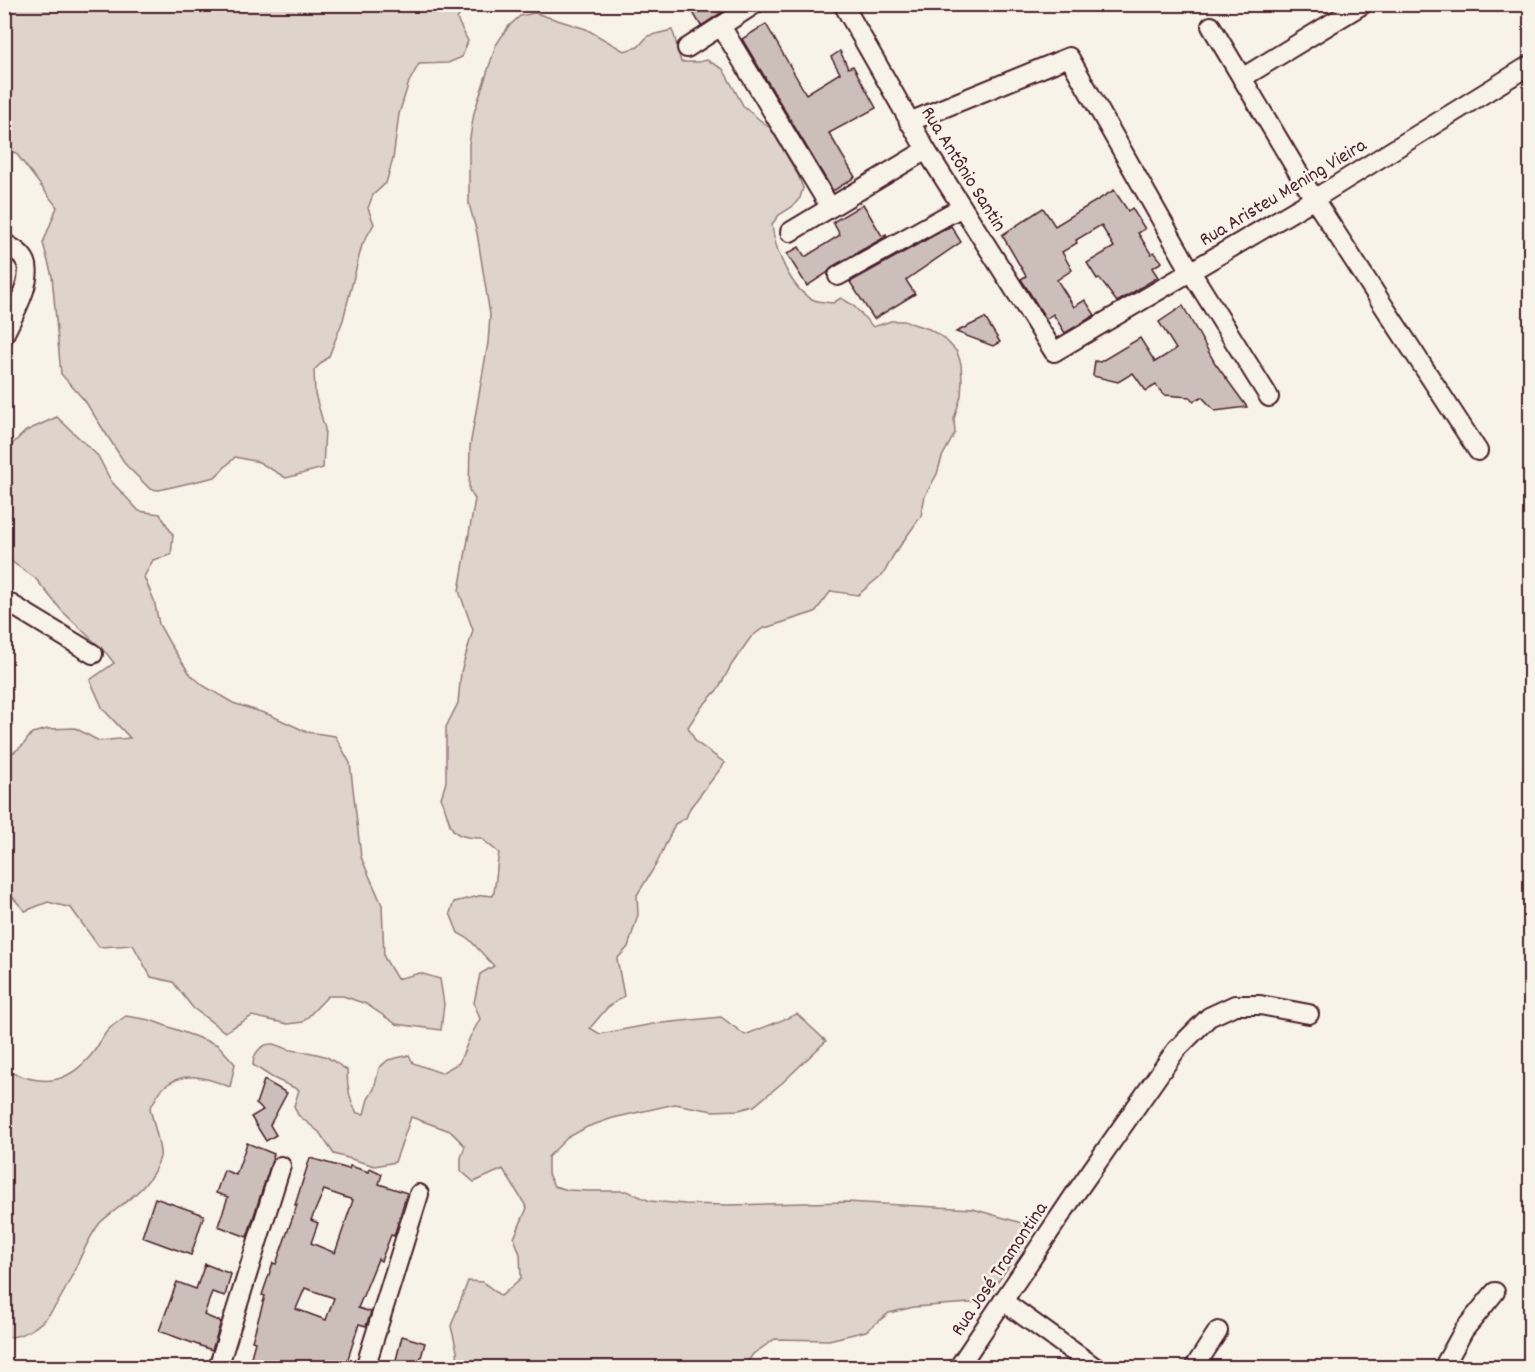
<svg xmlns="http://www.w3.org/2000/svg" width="1535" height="1372" font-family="Dekko,sans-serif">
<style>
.green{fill:#ded4cc;stroke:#947a7c;stroke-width:1.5}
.building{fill:#ccbfb9;stroke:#4a1f2b;stroke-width:1.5;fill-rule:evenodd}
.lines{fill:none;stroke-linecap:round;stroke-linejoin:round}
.minor-casing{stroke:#4a1f2b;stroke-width:22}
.minor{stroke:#f7f3e8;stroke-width:18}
.labels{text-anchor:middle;stroke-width:5;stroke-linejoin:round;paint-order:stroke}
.street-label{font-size:20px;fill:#4a1f2b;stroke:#f7f3e8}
</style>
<rect width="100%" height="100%" fill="#f7f3e8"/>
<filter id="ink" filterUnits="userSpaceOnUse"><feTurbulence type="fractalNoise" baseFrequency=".0167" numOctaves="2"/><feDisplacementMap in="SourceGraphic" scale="12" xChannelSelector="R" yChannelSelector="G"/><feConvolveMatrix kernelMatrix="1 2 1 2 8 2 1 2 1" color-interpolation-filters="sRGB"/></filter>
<g filter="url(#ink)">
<!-- green -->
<g class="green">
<path d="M4,5H477L474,10L465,7L457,19L468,41L462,57L448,63L419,64L409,82L399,114L393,159L386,183L373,195L368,208L374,224L362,245L343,320L329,356L314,370L315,394L325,429L323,468L286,478L259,462L235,457L215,477L159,490L150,489L126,465L85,401L61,374L52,276L43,243L57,207L16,153L5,150Z"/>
<path d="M535,13L586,29L624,51L638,47L648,36L672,30C677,41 677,50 681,62H699L707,60L723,69L744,107L771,129L798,175L803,188L800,198L792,207L779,215L772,224C774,248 791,291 814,300C820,302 827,302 833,303L841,298L853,305L873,327L891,321H904L929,329L944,338L957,352L961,364L962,381L961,396L954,419L955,433L942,457L937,474L925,496L921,516L893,556L884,573L858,595L831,591L815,612L762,629L751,637L732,664L718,689L699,710L688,727L696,742L725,763L690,808L686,818L675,824L657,863L637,895L638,915L628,947L617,959L624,996L607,1008L590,1028L600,1034L653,1024L721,1017L745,1035L797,1014L826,1041L782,1083L754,1106L739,1110L713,1111L675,1104L613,1118L587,1127L567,1138L548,1157V1174L554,1186L568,1190L588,1191H627L650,1201L685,1204L728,1205L846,1202L973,1209L1022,1223L1028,1239L984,1302L914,1307L889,1313L866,1331L829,1340L775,1339L753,1354L744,1367H458L457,1351L451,1326L468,1281L483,1282L501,1296L521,1278L520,1254L514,1238L527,1208L503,1169L474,1182L461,1171V1158L465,1146L450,1131L411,1117L395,1162L375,1166L334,1154L319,1132L298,1115L294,1106L299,1090L273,1078L253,1065C253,1054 261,1043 273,1044C279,1045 284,1049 291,1050C303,1052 316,1052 327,1057C334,1061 340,1066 347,1070C347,1086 349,1100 357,1113L364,1114L368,1099L374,1089L379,1068L388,1060L409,1055L413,1063L441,1073L459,1063L470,1037L480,1019L474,1003L480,974L494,966L469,939L458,933L450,913L454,902L483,895L493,896C497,881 496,868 499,853L481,838C444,838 453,824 441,798L446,782V727L458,703L461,672L473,630L459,591L475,499L469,490L470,446L488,343L490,315L477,233L469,204V144L474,113L496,45L508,27L520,16Z"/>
<path d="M57,417L98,456L111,481L139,511L160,514L173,535L171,555L153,560L144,577L154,600L159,624L170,644L190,674L204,686L233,703L270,715L307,732L335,736L350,763L361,857L382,905L384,957L397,979L420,973L440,979L444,1004L441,1030L396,1024L366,1004L343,996H328L303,1022L288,1024L252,1016L225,1032L193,1008L173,982L151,977L133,945L99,947L71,908L48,902L25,911L7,891L4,887L5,759L23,745L32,733L48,729L75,728L99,741L130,738L103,709L90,680L114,663L107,654L62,611L35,578L5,557V451L26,431Z"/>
<path d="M126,1016L150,1020L218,1045L235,1064L230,1087C208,1078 184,1069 163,1088C158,1093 154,1102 150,1108C152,1119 162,1149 160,1157C151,1185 134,1195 113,1212C108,1216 103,1219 99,1224C70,1263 63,1333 5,1338V1070C41,1086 66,1086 92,1054C98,1047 102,1037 108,1030C113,1025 120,1020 126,1016Z"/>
</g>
<!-- building -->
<g class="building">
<path d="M688,4H734L701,26Z"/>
<path d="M766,24L806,94L840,73L831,57L840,51L848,68L853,66L876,108L829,133L855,177L833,191L742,39Z"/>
<path d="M1114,190L1128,211L1132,208L1145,229L1138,233L1151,254L1154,252L1162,262L1152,268L1158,277L1117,302L1099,278L1097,279L1087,263L1114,247L1101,225L1076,240L1077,243L1062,252L1072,270L1057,280L1074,307L1085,300L1095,315L1065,333L1053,314L1046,319L1021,279L1026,276L1002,235L1043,208L1055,226Z"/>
<path d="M863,204L882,236L886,234L887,236L833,266L827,273L807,286L787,254L799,247L805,257L840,235L833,222Z"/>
<path d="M951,226L961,242L906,280L915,294L874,319L850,282Z"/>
<path d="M1183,306L1215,363L1247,407L1215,411L1202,397L1193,401L1190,397L1164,395L1156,385L1146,391L1133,373L1118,382L1093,376L1095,361L1100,362L1140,338L1155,362L1176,349L1159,322Z"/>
<path d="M985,318L1000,342L993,346L956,332Z"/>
<path d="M264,1080L287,1093L270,1125L276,1135L266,1141L251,1117L263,1110L256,1104Z"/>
<path d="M247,1143L274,1154L247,1237L218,1226L228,1197L216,1193L224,1170L236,1175Z"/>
<path d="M310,1158L349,1169L350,1166L369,1172L370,1168L382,1174L379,1184L407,1193L394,1236L391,1235L381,1261L378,1259L358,1308L371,1312L366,1326L359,1324L345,1368H248L255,1342L252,1341L265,1296L262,1295L273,1263L276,1264L297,1205H295ZM324,1190L353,1200L335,1253L311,1243L318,1223L311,1220ZM305,1288L334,1298L326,1320L296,1309Z"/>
<path d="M155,1198L204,1215L191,1255L142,1237Z"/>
<path d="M205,1264L231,1274L225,1296L212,1292L204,1315L221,1322L212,1350L159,1331L177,1282L196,1289Z"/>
<path d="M402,1336L425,1343L418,1368H394Z"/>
</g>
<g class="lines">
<!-- minor casing -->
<g class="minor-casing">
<g id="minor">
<path d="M843,4L926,150L1054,352L1314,199L1530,65"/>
<path d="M721,26L830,207"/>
<path d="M1211,26L1314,199L1478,451"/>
<path d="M687,48L755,4"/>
<path d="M1242,78L1363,4"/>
<path d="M909,122L1069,57L1191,272L1269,397"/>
<path d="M790,232L926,150"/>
<path d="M4,243C13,248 22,253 26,262C34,280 12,318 4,335"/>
<path d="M838,276L962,207"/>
<path d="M4,600L93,654"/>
<path d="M1003,1301L1096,1368"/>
<path d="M218,1368L281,1166"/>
<path d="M365,1368L419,1194"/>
<path d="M958,1368L1075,1194L1176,1050L1209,1017L1235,1005H1260L1309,1014"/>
<path d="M1194,1368L1218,1331"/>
<path d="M1443,1368L1464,1330L1495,1292"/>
</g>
</g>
<!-- minor -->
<use href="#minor" class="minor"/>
</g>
</g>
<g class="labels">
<!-- street labels -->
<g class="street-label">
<text transform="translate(965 168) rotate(58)" y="7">Rua Antônio Santin</text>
<text transform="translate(1282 191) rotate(-31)" y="7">Rua Aristeu Mening Vieira</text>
<text transform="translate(998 1268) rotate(-56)" y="7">Rua José Tramontina</text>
</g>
</g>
<!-- margin -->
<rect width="1535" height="1372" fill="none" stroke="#f7f3e8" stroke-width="24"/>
<rect x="12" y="12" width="1511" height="1348" fill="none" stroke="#4a1f2b" stroke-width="2" filter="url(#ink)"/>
</svg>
